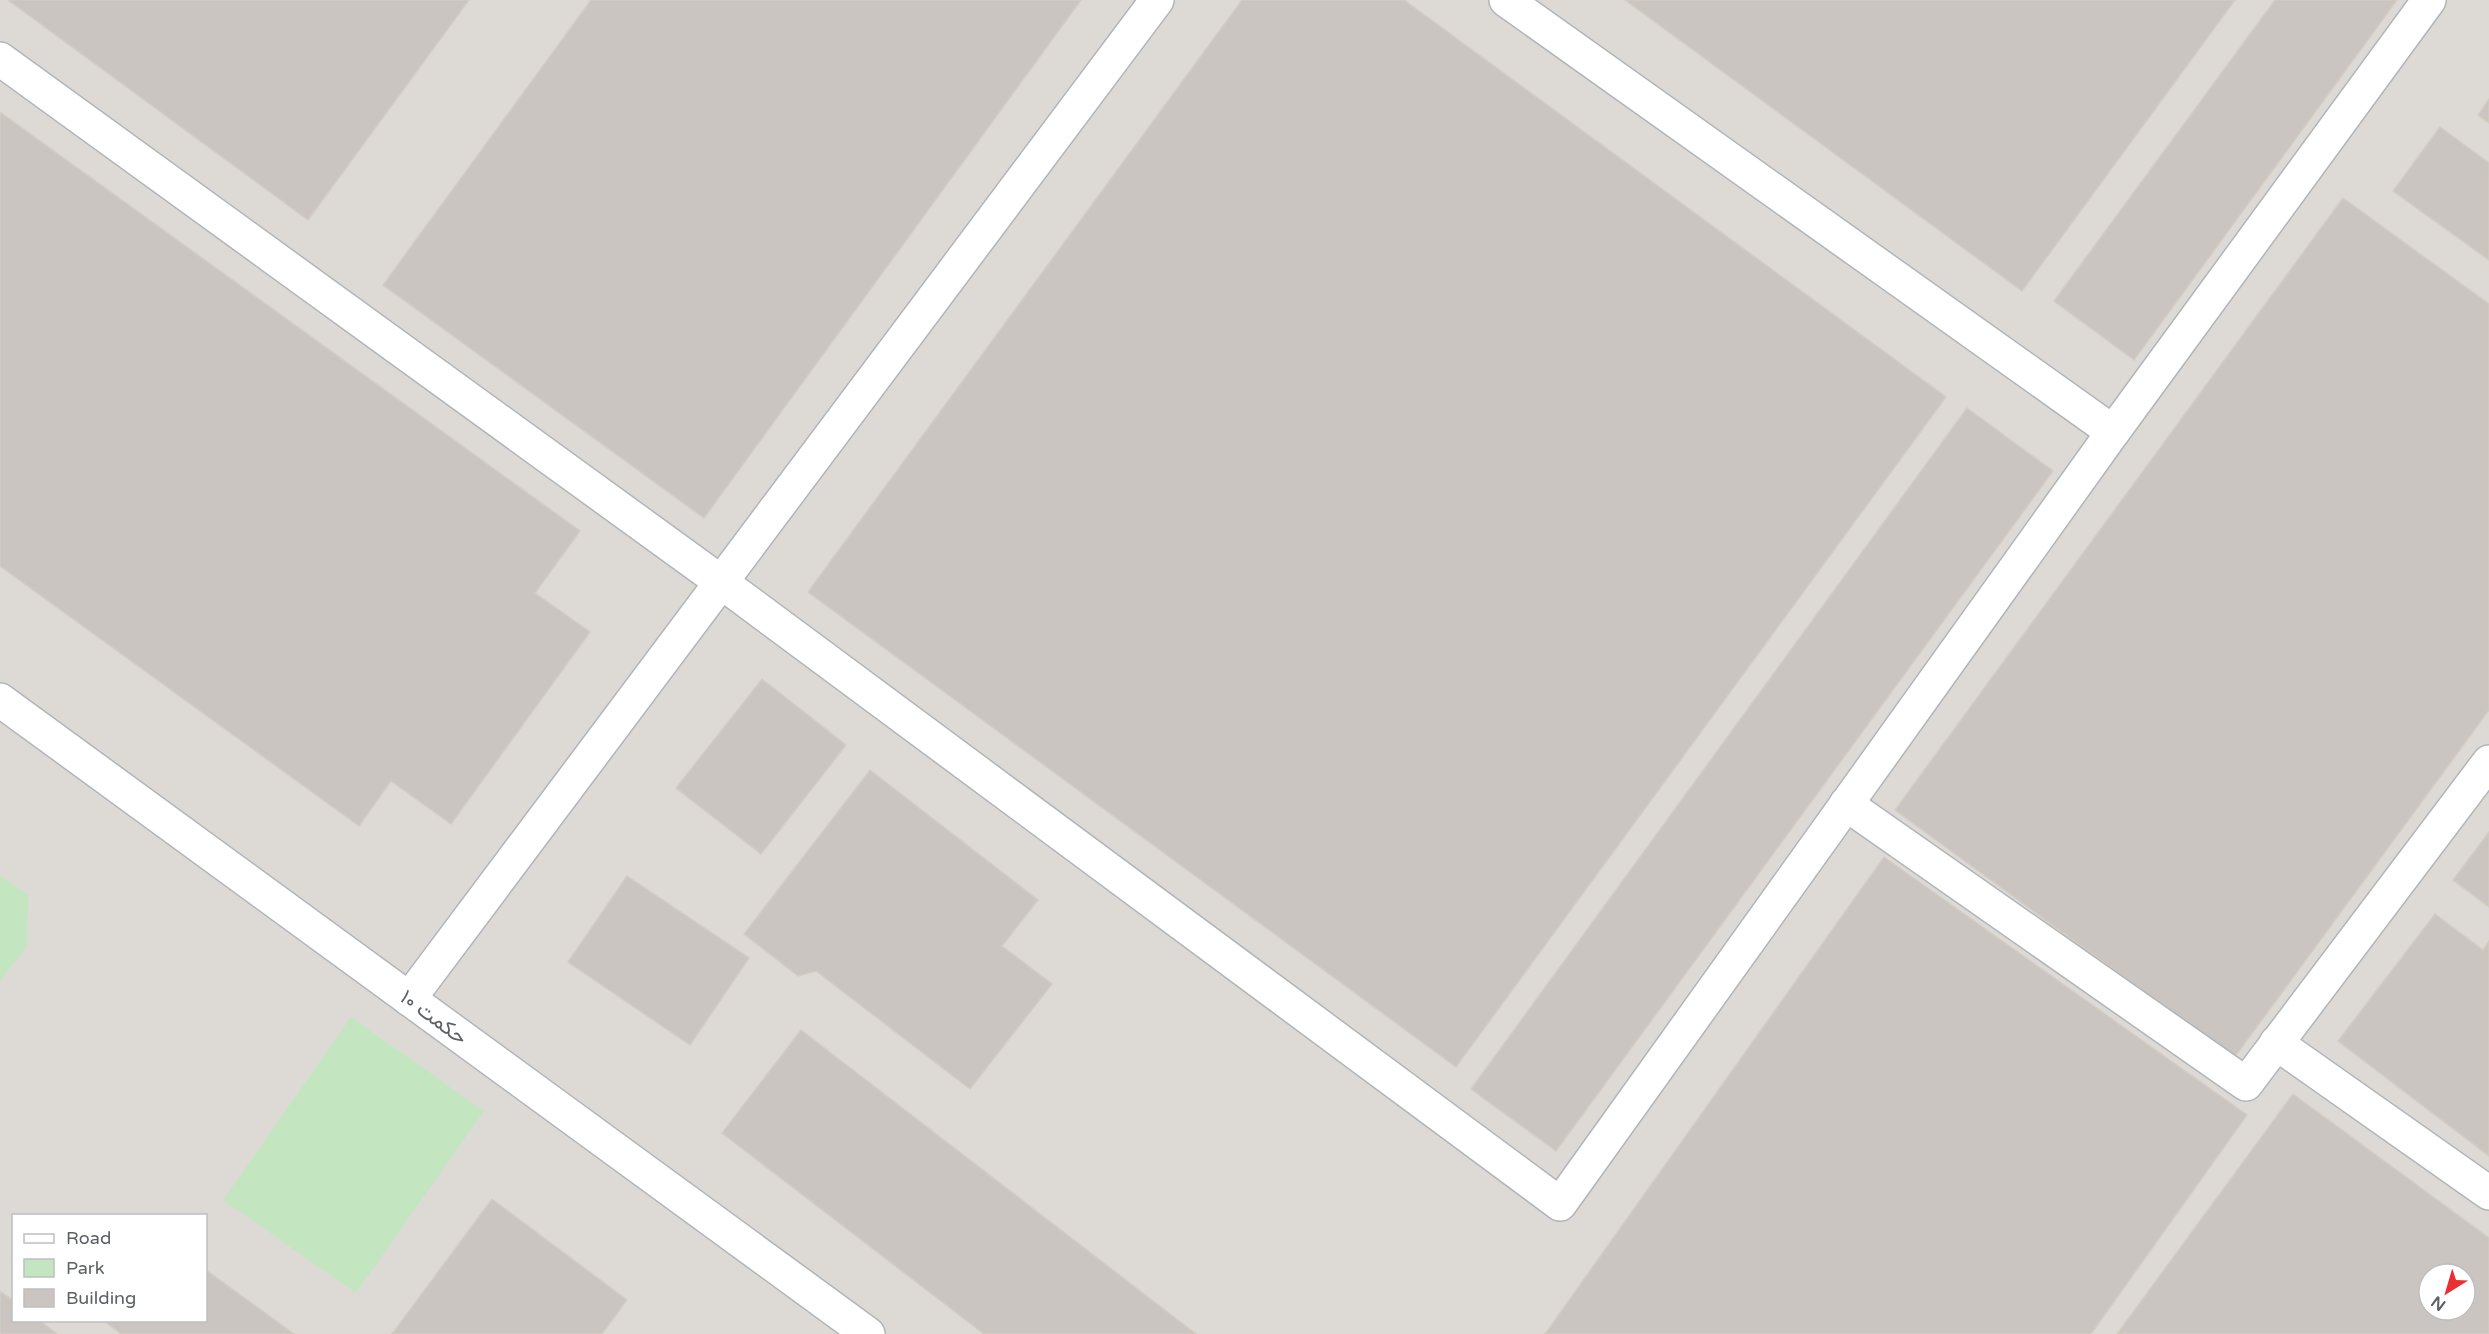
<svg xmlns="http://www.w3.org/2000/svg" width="2489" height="1334" font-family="'Varela Round',Vazirmatn,sans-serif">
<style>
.industrial{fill:#dddad6;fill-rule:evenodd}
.green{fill:#c3e6c0}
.building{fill:#cac5c1;stroke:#d3ccc2;stroke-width:1.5;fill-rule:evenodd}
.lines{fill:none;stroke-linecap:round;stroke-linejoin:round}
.minor-casing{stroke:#b1b5b9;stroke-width:36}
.minor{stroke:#fff;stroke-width:33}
.labels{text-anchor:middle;stroke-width:5;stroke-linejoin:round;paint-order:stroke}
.street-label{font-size:21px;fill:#5c6064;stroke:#fff}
</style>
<rect width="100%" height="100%" fill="#eeebe4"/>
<!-- industrial -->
<path class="industrial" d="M0,0H2489V1334H0ZM14,1216H206V1320H14ZM2429,1274H2465V1310H2429Z"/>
<!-- green -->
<g class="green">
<path d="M0,876L28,895L27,946L0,981Z"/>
<path d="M351,1017L484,1111L356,1293L223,1200Z"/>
</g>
<!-- building -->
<g class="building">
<path d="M8,0H469L308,220Z"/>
<path d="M591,0H1081L704,518L383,285Z"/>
<path d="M1242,0H1404L1946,397L1456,1067L808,592Z"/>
<path d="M1625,0H2235L2022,291Z"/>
<path d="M2275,0H2397L2134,360L2054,301Z"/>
<path d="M2489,99V123L2478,115Z"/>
<path d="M0,112L580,531L535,593L590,632L451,824L391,781L359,826L0,566Z"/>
<path d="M2440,127L2489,163V260L2393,191Z"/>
<path d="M2343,198L2489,304V710L2234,1058L1895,810Z"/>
<path d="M1967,408L2053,471L1556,1151L1471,1089Z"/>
<path d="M762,679L846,745L761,854L676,788Z"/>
<path d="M870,770L1038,900L1002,946L1052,984L970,1089L816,971L798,976L744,934Z"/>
<path d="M2489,832V907L2453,880Z"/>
<path d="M1884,857L2247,1115L2091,1334H1545Z"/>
<path d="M627,876L749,958L690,1045L568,962Z"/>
<path d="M2435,914L2483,950L2489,941V1156L2338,1041Z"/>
<path d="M801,1030L1196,1334H984L722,1133Z"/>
<path d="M2293,1094L2489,1238V1334H2117ZM2429,1274H2465V1310H2429Z"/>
<path d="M492,1199L627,1300L602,1334H392Z"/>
<path d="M206,1270L294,1334H121L103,1320H206Z"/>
<path d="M0,1291L14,1301V1320H39L57,1334H0Z"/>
</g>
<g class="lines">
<!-- minor casing -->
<g class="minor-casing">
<g id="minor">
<path d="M1506,0L2113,432L2429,0"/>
<path d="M0,59L721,582L1560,1204L2113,432"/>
<path d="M0,700L868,1334"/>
<path d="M1846,804L2246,1084L2489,762"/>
<path d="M409,999L1157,0"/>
<path d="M2276,1043L2489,1193"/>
</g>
</g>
<!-- minor -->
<use href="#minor" class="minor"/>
</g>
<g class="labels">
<!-- street labels -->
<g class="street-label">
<text transform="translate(434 1017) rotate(36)" y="7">حکمت ۱۰</text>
</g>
</g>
<!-- legend -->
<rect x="12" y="1214" width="195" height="108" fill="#ffffff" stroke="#bebfc1" stroke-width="1.5"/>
<rect x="24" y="1234" width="30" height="9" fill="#ffffff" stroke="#bebfc1" stroke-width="1.5"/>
<text x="66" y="1244" font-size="18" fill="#5c6064">Road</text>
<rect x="24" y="1259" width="30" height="18" fill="#c3e6c0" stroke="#bebfc1" stroke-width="1.5"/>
<text x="66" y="1274" font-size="18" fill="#5c6064">Park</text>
<rect x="24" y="1289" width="30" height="18" fill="#cac5c1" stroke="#bebfc1" stroke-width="1.5"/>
<text x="66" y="1304" font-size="18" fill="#5c6064">Building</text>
<!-- north arrow -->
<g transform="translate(2447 1292) rotate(217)"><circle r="28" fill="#ffffff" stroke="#bebfc1" stroke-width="1.5"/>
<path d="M0-4.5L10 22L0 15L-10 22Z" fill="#e82f31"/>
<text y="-9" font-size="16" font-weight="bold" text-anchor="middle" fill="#5c6064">N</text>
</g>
</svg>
